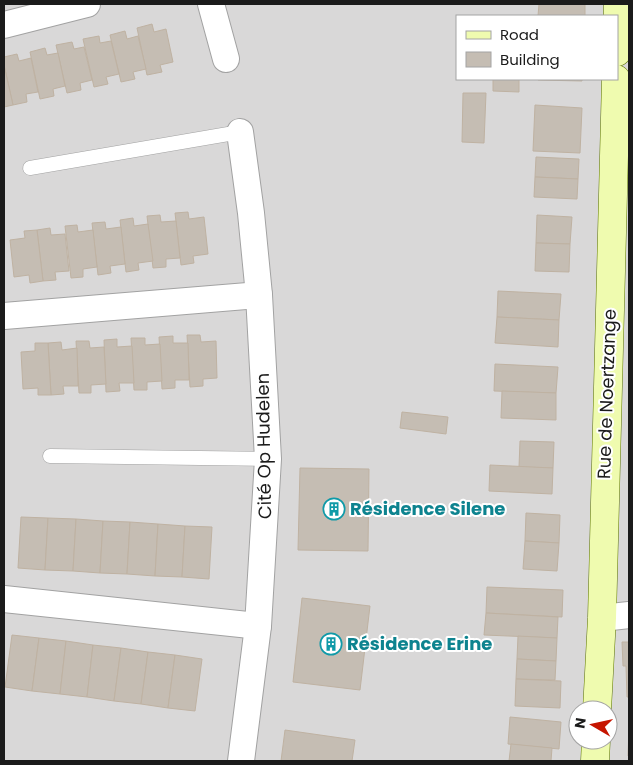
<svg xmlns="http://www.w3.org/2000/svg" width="633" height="765" font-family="Poppins,sans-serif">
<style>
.residential{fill:#d9d8d8;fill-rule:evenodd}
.building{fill:#c5bdb3;stroke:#bfb2a2}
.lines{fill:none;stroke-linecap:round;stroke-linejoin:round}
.lane-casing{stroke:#a2a2a2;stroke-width:15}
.street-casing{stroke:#a2a2a2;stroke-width:28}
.secondary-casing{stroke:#5b7301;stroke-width:29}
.lane{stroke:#fff;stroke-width:14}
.street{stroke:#fff;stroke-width:26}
.secondary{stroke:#effbaf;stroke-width:28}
.labels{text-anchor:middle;stroke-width:4;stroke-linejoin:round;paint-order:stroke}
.street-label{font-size:18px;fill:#1b1b1b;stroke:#fff}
.culture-label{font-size:18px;font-weight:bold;fill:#0d838f;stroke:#fff;text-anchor:start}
</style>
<rect width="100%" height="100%" fill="#edeae0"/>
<!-- residential -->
<path class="residential" d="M4,4H629V761H4ZM457,16H617V79H457ZM578,710H608V740H578Z"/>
<!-- building -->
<g class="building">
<path d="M539,4H585V16H538Z"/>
<path d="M152,24L154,32L166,29L173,62L160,65L162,72L147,75L137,28Z"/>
<path d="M125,31L127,39L138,36L146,69L133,72L135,79L121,82L110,35Z"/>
<path d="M99,36L100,43L111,41L119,74L106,77L108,84L94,87L83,39Z"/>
<path d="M72,42L74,49L84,47L92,80L80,83L81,90L67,93L56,45Z"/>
<path d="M45,48L47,55L58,53L65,86L53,89L54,96L40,99L30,52Z"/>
<path d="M17,54L19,61L31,58L38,92L26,94L27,102L13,105L4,65V57Z"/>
<path d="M4,65L13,105L4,107Z"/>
<path d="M493,79H519V92L493,91Z"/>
<path d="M538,79H582V81L538,80Z"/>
<path d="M463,93H486L484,143L462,142Z"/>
<path d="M535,105L582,108L580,153L533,151Z"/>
<path d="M536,157L579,159L578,179L535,177Z"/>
<path d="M535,177L578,179L577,199L534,197Z"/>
<path d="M188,212L189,219L204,217L208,254L193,256L194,263L181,265L175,213Z"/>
<path d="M160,215L161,222L176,221L180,258L166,259V267L153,268L147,216Z"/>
<path d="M537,215L572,217L570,244L536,243Z"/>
<path d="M133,218L134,226L148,224L153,261L138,263L139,270L126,272L120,220Z"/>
<path d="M105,222L106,229L121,227L125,264L110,266L111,273L98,275L92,223Z"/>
<path d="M77,225L78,232L93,230L97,267L83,269V277L71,278L65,226Z"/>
<path d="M50,228L51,235L65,234L69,271L55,272L56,280L43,281L37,230Z"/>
<path d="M37,230L43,281L30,283L29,275L14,277L10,240L25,238L24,231Z"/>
<path d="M536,243L570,244L569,272L535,271Z"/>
<path d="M498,291L561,294L559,320L497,317Z"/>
<path d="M497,317L559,320L558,347L495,343Z"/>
<path d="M187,335H200L201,342L216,341L217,378L203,379V386L190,387Z"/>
<path d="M173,336V343H188L189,380H175V388L162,389L159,337Z"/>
<path d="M131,338H145V345L160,344L162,381L147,382V390H134Z"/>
<path d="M117,339V347L132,346L134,383H119L120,391L106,392L104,340Z"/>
<path d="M76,341H89L90,348L104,347L106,384L91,385V393H79Z"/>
<path d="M61,342L62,350L77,348L78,386H63L64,394L51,395L48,343Z"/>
<path d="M35,343H48L51,395H38V388L23,389L21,352L35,351Z"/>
<path d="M495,364L558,367L556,393L494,391Z"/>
<path d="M502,391L556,393V420L501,418Z"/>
<path d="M402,412L448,417L446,434L400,428Z"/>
<path d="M520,441L554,442L553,468L519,467Z"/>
<path d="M490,465L553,468L552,494L489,491Z"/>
<path d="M300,468L369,469L368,551L298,550Z"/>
<path d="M526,513L560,515L559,543L525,541Z"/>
<path d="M21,517L48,518L45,570L18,568Z"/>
<path d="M48,518L76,519L73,571L45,570Z"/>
<path d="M76,519L103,521L100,573L73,571Z"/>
<path d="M103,521L130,522L127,574L100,573Z"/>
<path d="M130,522L158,524L155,576L127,574Z"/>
<path d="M158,524L185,526L182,577L155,576Z"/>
<path d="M185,526L212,527L209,579L182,577Z"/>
<path d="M525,541L559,543L557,571L523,569Z"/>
<path d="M487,587L563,590L562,617L486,613Z"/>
<path d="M302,598L370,606L360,690L293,682Z"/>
<path d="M486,613L558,617L557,638L484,635Z"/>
<path d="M12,635L39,638L32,691L5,687Z"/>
<path d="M518,636L557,638L556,661L517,659Z"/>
<path d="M39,638L66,641L60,694L32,691Z"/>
<path d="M66,641L93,645L87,697L60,694Z"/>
<path d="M622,642H629V697H627L626,666H623Z"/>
<path d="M93,645L121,648L114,701L87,697Z"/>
<path d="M121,648L148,652L141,704L114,701Z"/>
<path d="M148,652L175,655L168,708L141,704Z"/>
<path d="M175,655L202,659L195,711L168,708Z"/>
<path d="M517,659L556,661L555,680L516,679Z"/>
<path d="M516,679L561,681L560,708L515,706Z"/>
<path d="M510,717L561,722L559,749L508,744Z"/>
<path d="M629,727V756H628Z"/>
<path d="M285,730L355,740L352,761H281Z"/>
<path d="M511,744L552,748L551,761H509Z"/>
</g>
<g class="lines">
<!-- lane casing -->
<g class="lane-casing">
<g id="lane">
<path d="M30,168L240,132"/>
<path d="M50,456L268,459"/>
</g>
</g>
<!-- street casing -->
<g class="street-casing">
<g id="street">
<path d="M211,4L226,59"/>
<path d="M4,25L87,4"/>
<path d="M240,132L251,213L259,295L268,459L258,626L241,761"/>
<path d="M4,316L259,295"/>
<path d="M4,599L258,626"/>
<path d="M602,618L629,615"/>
</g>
</g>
<!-- secondary casing -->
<g class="secondary-casing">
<g id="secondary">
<path d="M617,52L618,4"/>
<path d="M597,710L602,618L616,79"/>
<path d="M595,761L596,740"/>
</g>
</g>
<!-- lane -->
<use href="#lane" class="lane"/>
<!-- street -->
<use href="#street" class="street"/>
<!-- secondary -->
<use href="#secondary" class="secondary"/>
</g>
<!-- icons -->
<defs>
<g id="building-ring" transform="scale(1.125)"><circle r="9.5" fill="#fff" stroke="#0f9aa8" stroke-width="1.5"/><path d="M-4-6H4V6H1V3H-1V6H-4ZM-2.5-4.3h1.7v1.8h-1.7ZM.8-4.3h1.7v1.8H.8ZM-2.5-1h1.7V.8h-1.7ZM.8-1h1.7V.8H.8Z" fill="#0f9aa8"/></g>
</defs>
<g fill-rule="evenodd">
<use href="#building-ring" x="334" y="509"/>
<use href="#building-ring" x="331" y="644"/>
</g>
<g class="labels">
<!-- street labels -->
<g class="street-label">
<text transform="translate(607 394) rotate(-88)" y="6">Rue de Noertzange</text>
<text transform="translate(264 446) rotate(-91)" y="6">Cité Op Hudelen</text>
</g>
<!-- culture labels -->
<g class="culture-label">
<text x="350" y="515">Résidence Silene</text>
<text x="347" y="650">Résidence Erine</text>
</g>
</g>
<!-- border -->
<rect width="633" height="765" fill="none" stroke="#1b1b1b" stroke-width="10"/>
<!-- legend -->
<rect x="456" y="15" width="162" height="65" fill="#ffffff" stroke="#a4a4a4"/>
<rect x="466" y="31" width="25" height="8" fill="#effbaf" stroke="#a4a4a4"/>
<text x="500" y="40" font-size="15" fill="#1b1b1b">Road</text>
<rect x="466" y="52" width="25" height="15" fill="#c5bdb3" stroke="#a4a4a4"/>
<text x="500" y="65" font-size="15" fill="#1b1b1b">Building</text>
<!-- north arrow -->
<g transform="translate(593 725) rotate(279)"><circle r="24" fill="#ffffff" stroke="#a4a4a4"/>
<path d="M0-4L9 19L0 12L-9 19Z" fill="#c61500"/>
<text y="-8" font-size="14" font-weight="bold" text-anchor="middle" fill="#1b1b1b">N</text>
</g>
</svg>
